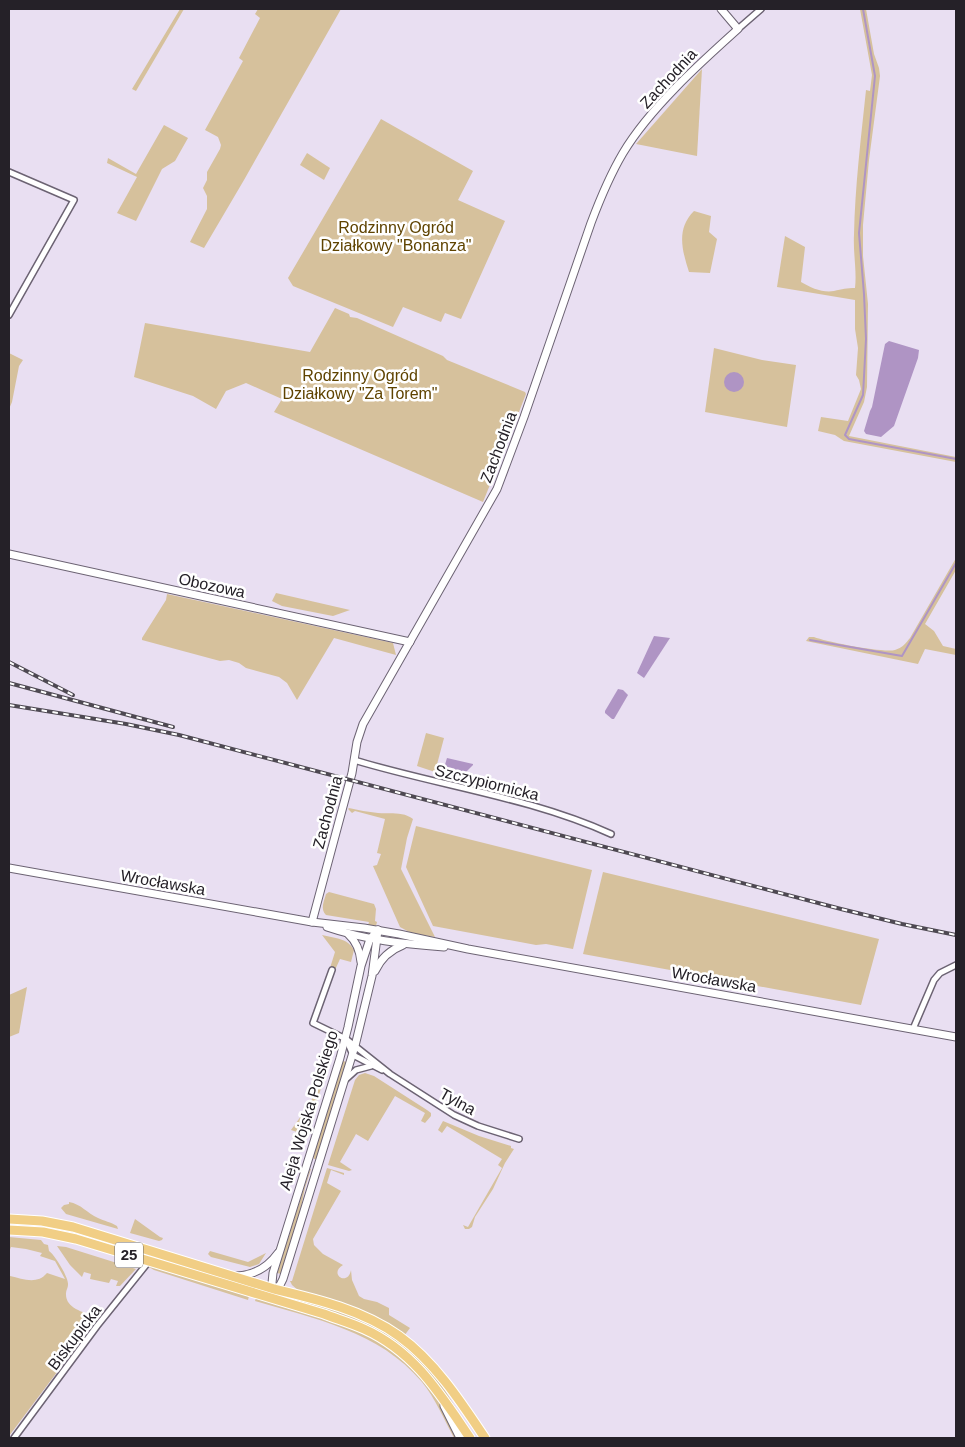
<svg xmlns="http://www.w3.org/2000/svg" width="965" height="1447" font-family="Helvetica,sans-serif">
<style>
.green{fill:#d6c19c}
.water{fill:#af94c4}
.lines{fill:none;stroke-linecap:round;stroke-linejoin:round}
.stream{stroke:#af94c4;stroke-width:2}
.minor-casing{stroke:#6c6373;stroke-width:8}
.tertiary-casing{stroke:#6c6373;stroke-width:9}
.primary-casing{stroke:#fff;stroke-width:11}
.minor{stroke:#fff;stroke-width:5}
.tertiary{stroke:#fff;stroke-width:7}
.primary{stroke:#f1ce85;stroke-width:9}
.rail-casing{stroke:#4e4952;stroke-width:4}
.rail{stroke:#fff;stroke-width:2;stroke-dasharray:5.5;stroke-linecap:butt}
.labels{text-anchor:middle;stroke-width:5;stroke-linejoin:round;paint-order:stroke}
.shield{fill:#fff;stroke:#666468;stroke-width:1}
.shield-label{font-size:15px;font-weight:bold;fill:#252128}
.street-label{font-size:16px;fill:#252128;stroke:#fff}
.park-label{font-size:16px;fill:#5f4300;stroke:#fff}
</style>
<rect width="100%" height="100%" fill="#e9dff2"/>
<!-- green -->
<g class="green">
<path d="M180,9H184L136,91L132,89Z"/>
<path d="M258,9H341L244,180L204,248L190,242L207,209V196L203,188L207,180V172L220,149L221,145L218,137L205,130L243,61L239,58L260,18L255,14Z"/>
<path d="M860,9H866L874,54L879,68L880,76L869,160L863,225V256L868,304L867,387L864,402L849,436L956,457V462L844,441L835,435L818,431L821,417L848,421L861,389L859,380L856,375L858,348L855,329V300L777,287L785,236L805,247L801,282C811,288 823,293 834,291C842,289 847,288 855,288C857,271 853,253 854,235C855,186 861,138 866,90L870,91L872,75Z"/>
<path d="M702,69L697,156L636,144Z"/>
<path d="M381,119L473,171L458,200L505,221L461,319L445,313L441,322L403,307L393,327L293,286L288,278Z"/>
<path d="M164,125L188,138L175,161L162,169L136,221L117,213L137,177L107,163L108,158L136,174Z"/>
<path d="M307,153L330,168L324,180L300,165Z"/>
<path d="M694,211L711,216L709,232L717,239L710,273L689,272C682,250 676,229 694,211Z"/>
<path d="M335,308L349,314L350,317L357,318L443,356L447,360L525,392L526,394L519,412H517L515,415L517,418L483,502L274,412L282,399L246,383L226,391L216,409L193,396L134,377L145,323L310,352Z"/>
<path d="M714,348L762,360L796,365L787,427L705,412Z"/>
<path d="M9,353L23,360L19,366L12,402L9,409L10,412H9Z"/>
<path d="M956,558V570L925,624L934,631L943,646L956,649V655L925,649L918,664L806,641L809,637H814C827,642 883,653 895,650C902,648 906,643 910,638Z"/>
<path d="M276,593L350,610L333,616L282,606L272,601Z"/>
<path d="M167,594L393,643L396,655L334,638L297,700L287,683L279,677L246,668L239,663L229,660L220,661L142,640V638L166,600Z"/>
<path d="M426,733L444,738L435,772L417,766Z"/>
<path d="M349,808C358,810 368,812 378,813C389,814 403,811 413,819L407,838L401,869L435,937L411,933L400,927L373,866L377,865L381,854L377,853L385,819L355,811L352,813L348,809Z"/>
<path d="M416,826L592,870L573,949L546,944L536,945L433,926L406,867Z"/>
<path d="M603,872L879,939L861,1005L583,954Z"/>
<path d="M329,892L374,904L376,909L375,921L377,922L376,926L368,925L369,922L326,915C320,909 324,901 326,894Z"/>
<path d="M322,935C334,938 348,938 354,950L351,962L340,959L335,970L330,968L335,952Z"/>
<path d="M27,987L19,1033L9,1037V995Z"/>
<path d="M330,1034L319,1074L325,1076L306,1135L291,1130L311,1102L315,1088L311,1086L315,1073L319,1074Z"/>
<path d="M343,1061L347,1062L317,1159H314L313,1156Z"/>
<path d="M365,1073L374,1076L427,1110L431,1113V1116L425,1123L421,1121L425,1113L395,1096L368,1141L356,1134L340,1162L352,1170L349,1171L328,1165L355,1080L359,1075Z"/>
<path d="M443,1121L479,1136L511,1146V1148L514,1149L505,1163L493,1189L475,1217L472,1227L469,1229H465L463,1225L468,1227L502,1168L498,1165L502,1159L447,1126L442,1133L438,1130Z"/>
<path d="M327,1168L344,1173V1175L331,1170L327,1183L341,1191L313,1239L314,1245L323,1254L343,1265C328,1274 348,1287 351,1270L352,1280L359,1296L364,1299L377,1302L389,1308V1315L410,1328L404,1336L299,1291L292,1285L290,1281H292Z"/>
<path d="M310,1169H311L305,1188L300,1212L281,1274L277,1273Z"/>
<path d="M69,1202C81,1204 87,1213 98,1218C104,1221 111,1222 117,1226L118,1229L66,1214L61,1208L64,1205L69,1204Z"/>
<path d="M135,1219L160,1237L163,1238L162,1240L159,1241L130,1233Z"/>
<path d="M9,1237L41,1240L44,1244L48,1245L49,1251C55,1255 69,1278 68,1285C68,1288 66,1290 66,1293C65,1308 83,1312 94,1316L97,1321L96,1323H94L9,1436V1272L10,1276C23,1279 37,1285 47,1273L65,1279L55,1261L40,1256L42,1253L26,1249L11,1247L9,1252Z"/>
<path d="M57,1246L66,1247L136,1269L120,1286H116L118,1281L111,1279L109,1283L90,1279L91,1274L84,1272L82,1277L70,1265Z"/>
<path d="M210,1251L248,1262L266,1253L259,1264L250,1267L211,1257L208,1254Z"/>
<path d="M152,1266L249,1296L248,1300L154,1270L149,1267Z"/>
<path d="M283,1295L294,1297C316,1304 339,1309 360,1319C413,1342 440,1377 466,1426L428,1373L401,1347L284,1298Z"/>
<path d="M256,1298L345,1325L381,1342L409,1363L438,1398L457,1438H454C444,1419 435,1398 422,1382C379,1331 315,1319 255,1301Z"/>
</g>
<!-- water -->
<g class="water">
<path d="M889,341L919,350L918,358L894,426L881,437L866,434L864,431L870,411L872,407L885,344Z"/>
<circle cx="734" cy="382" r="10"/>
<path d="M654,636L670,638L644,678L637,673Z"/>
<path d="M618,689L623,690L628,695L614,719H612L605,713V711Z"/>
<path d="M447,758L473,764V765L465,773L445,769L444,768Z"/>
</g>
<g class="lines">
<!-- stream -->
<g class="stream">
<path d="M863,9L875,76L859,233L864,294L866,339L863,395L845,435L849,439L956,459"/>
<path d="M810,640L902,656L956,563"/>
</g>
<!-- minor casing -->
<g class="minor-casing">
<g id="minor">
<path d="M738,29L761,9"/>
<path d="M9,172L74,200L9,315"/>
<path d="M354,760C440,786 529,797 611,834"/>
<path d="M332,970L313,1023L346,1039L390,1074L454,1115L478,1126L519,1139"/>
<path d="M913,1029L934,980L940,973L956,965"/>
<path d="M346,1039L353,1055L382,1070"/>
<path d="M345,1080L356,1070L371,1066"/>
<path d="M14,1438L97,1326L150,1260"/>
</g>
</g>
<!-- tertiary casing -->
<g class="tertiary-casing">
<g id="tertiary">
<path d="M9,554L410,642"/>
<path d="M9,868L312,922L364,928L399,934L468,949L956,1037"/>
<path d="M312,922L352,773L357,742L363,724L497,489L524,417L591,223C600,199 610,175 623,153C650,108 699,64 738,29L721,9"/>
<path d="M327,927C365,940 404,944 444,947"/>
<path d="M348,934C357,942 360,951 361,962"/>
<path d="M375,971C381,958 390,950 403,945"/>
<path d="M237,1276C255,1275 268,1267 278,1253"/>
<path d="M274,1289L272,1283L273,1273L340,1058L348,1027L361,966L370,939L378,930"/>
<path d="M274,1290L280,1285L283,1279L355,1046L372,976L378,930"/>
<path d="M444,1406L460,1438"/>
</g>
</g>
<!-- primary casing -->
<g class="primary-casing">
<g id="primary">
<path d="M9,1219L42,1221L73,1227L274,1289C316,1299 363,1310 399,1336C435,1362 461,1402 485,1438"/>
<path d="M9,1230L43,1232L76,1239L324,1314C337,1319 351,1323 364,1329C415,1352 440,1394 470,1438"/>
</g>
</g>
<!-- minor -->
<use href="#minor" class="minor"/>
<!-- tertiary -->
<use href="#tertiary" class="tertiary"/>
<!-- primary -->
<use href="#primary" class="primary"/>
<!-- rail casing -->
<g class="rail-casing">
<g id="rail">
<path d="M9,662L73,695"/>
<path d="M9,683L173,727"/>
<path d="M9,705L126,724L179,735L841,909L902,924L956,935"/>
</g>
</g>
<!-- rail -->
<use href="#rail" class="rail"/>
</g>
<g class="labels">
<!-- shield labels -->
<rect class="shield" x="115" y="1242.5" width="28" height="25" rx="4"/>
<g class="shield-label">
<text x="129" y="1260">25</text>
</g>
<!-- street labels -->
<g class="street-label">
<text transform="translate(668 78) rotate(-47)" y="6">Zachodnia</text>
<text transform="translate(498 447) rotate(-69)" y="6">Zachodnia</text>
<text transform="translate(212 585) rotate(12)" y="6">Obozowa</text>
<text transform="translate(487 782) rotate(14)" y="6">Szczypiornicka</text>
<text transform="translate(327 812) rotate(-75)" y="6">Zachodnia</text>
<text transform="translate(163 882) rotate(10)" y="6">Wrocławska</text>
<text transform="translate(714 979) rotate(10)" y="6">Wrocławska</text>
<text transform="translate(458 1101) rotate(29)" y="6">Tylna</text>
<text transform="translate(308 1110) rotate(-73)" y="6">Aleja Wojska Polskiego</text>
<text transform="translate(74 1337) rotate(-53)" y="6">Biskupicka</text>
</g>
<!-- park labels -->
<g class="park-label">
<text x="396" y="233">Rodzinny Ogród<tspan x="396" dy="18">Działkowy "Bonanza"</tspan></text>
<text x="360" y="381">Rodzinny Ogród<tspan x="360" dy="18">Działkowy "Za Torem"</tspan></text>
</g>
</g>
<!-- border -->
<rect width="965" height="1447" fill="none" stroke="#252128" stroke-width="20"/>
</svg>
